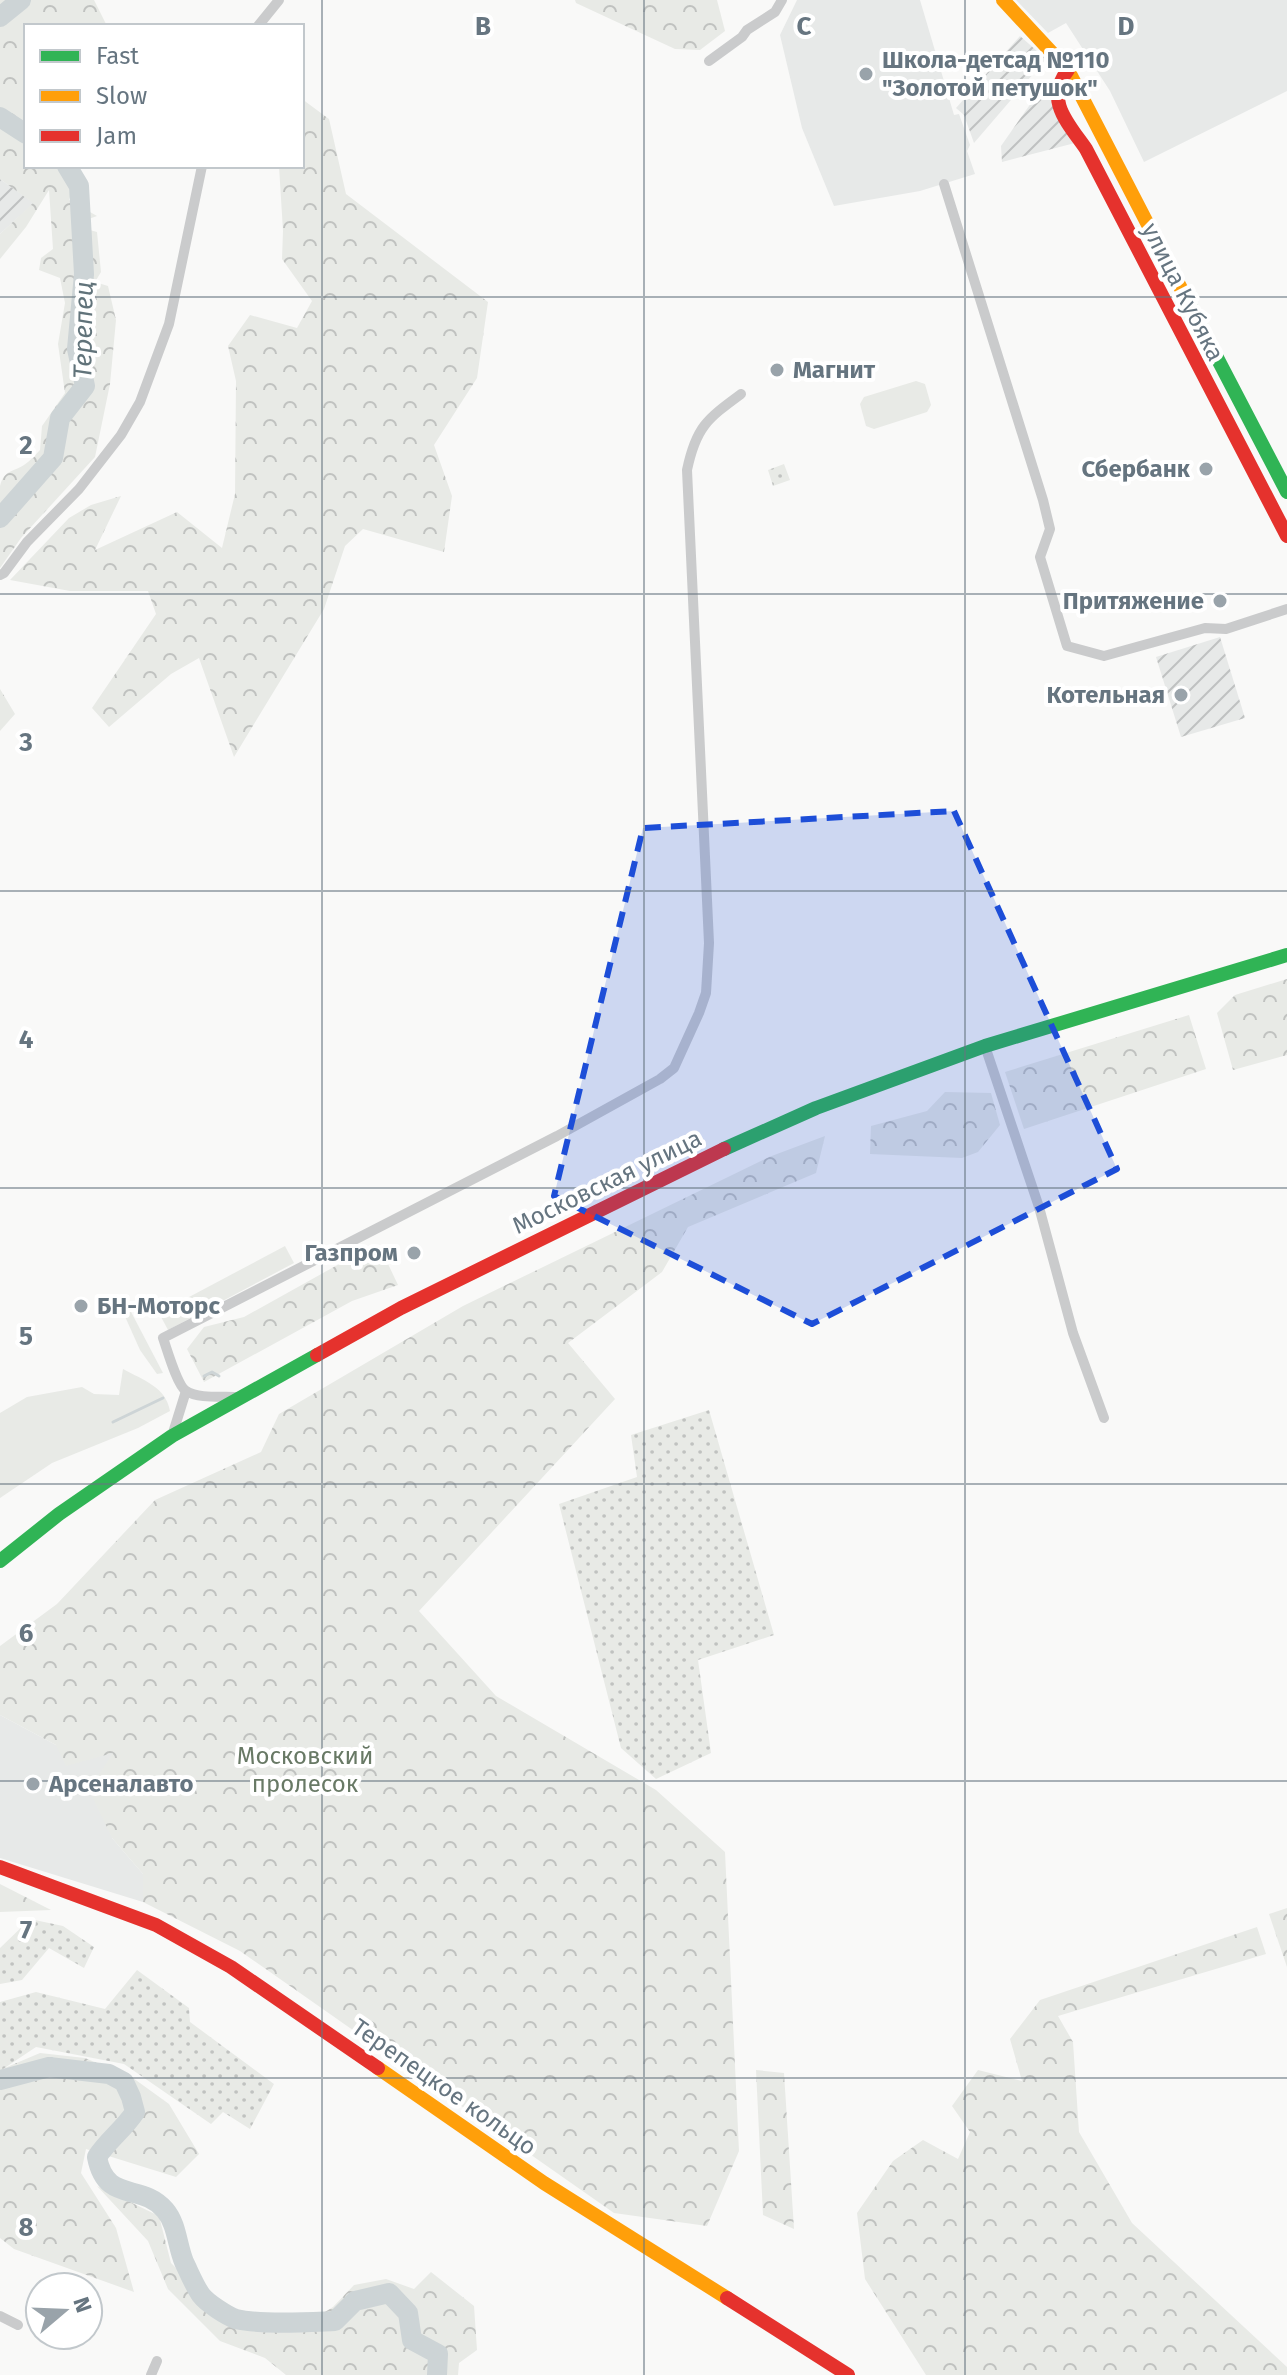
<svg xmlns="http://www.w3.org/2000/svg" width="1287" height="2375" font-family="'Fira Sans',sans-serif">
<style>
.built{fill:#e7e9e8}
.industrial{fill:url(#industrial-furrows)}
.grass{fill:#e8eae6}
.forest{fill:url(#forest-crowns)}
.park{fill:url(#park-dots)}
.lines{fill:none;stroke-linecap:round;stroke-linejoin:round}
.stream{stroke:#cdd4d6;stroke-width:3}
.river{stroke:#cdd4d6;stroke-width:20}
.street{stroke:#cacbcc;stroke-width:10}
.fast{stroke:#30b455;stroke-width:14}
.slow{stroke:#ff9f0a;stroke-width:14}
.jam{stroke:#e5322d;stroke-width:14}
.marked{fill:#1d4ed8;fill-opacity:0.2;stroke:#1d4ed8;stroke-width:6;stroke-dasharray:16 10;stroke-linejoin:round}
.grid{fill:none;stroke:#667580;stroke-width:2;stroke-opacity:0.55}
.poi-dot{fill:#99a3aa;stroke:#fff;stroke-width:3}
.labels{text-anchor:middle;stroke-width:8;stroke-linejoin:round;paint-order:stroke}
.poi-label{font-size:24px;font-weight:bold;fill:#667580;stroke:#fff;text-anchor:start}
.street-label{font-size:24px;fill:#667580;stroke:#fff}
.park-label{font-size:24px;fill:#687965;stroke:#fff}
.water-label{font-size:26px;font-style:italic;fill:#61737a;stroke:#fff}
.grid-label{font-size:26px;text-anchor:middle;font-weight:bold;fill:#667580;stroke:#fff;stroke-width:8;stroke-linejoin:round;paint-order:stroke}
</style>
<defs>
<pattern id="industrial-furrows" width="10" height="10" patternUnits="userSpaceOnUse" patternTransform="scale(2)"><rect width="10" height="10" fill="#e7e9e8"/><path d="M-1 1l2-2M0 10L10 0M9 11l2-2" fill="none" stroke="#bfc1c1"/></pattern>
<pattern id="forest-crowns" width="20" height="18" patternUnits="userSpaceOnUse" patternTransform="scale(2)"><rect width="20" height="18" fill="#e8eae6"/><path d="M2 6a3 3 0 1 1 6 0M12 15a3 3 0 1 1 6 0" fill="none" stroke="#c0c2c0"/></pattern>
<pattern id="park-dots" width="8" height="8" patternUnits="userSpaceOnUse" patternTransform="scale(2)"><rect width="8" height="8" fill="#e8eae6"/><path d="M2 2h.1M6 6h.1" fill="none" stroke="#c0c2c0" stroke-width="1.8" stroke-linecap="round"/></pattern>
</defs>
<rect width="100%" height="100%" fill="#f9f9f8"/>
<!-- built -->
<g class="built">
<path d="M797,0H920L954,115L959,114L970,145L967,151L975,174L920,191L834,206L802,128L780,35Z"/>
<path d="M1016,0H1287V91L1144,162L1110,91L1066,23L1048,33Z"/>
<path d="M0,1715L56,1745L114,1752L112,1838L143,1874V1902L0,1858Z"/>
</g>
<!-- industrial -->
<g class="industrial">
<path d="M1020,36L1046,59L974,143L964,115L956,108Z"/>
<path d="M1043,86L1075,143L1002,162L1001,146Z"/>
<path d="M0,179L34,203L0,234Z"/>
<path d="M1220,637L1245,718L1181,737L1156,657Z"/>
</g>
<!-- grass -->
<g class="grass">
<path d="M916,381L925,384L931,405L927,412L874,429L866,426L860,404L864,397Z"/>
<path d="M285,1246L294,1263L168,1330L159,1313Z"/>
<path d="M129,1308L163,1373L157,1374L140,1350L123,1312Z"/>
<path d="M123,1369C143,1380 166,1387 170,1411L138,1428L52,1463L0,1498V1413L27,1397L82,1387L94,1394L119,1395Z"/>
</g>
<!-- forest -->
<g class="forest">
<path d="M0,0H94L107,26H26V166H80L69,200L97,216L72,225L97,232L101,272L95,282L108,286L116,320L110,384L95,457L21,538L0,568V486C4,470 13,472 24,465C30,461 35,455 40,450L42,426L65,393L58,344L65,303L60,278L39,270L41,258L53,249L49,190L26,227L0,259V234L33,203L0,179Z"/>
<path d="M575,0H717L725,31L700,50L675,49L576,3Z"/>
<path d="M302,99L329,119L346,194L488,302L477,378L434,445L452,496L444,552L363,529L345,546L324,609L234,757L199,658L171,674L109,727L92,708L156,614L148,591H70L10,580L69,518L91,505L121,496L95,550L177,512L222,548L235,494L236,381L228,346L250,315L297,328L312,301L282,259L283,231L279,166H302Z"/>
<path d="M0,689L15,714L0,731Z"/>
<path d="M1287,979V1055L1233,1070L1217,1013L1235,995Z"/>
<path d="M1189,1015L1206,1069L1024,1129L1005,1072Z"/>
<path d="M945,1092L991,1093L1000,1125L978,1152L962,1158L870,1154L871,1126L927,1111Z"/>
<path d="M825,1136L816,1173L688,1227L662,1272L568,1343L615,1399L419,1611L496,1696L656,1790L725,1852L739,2151L707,2226L614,2213L240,1951L143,1902V1874L112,1838L89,1790L113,1753L66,1766L56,1745L0,1715V1646L57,1604L155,1500L261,1452L279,1414L463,1306L769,1157Z"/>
<path d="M380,1247L398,1285L352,1301L204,1382L187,1349L204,1327L244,1317L341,1263Z"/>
<path d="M0,1884L51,1910L0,1912Z"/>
<path d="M1287,1908V1967L1269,1914Z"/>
<path d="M1257,1927L1266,1954L1058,2016L1073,2042L1079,2132L1132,2223L1287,2367V2375H926L865,2279L857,2213L893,2161L923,2140L958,2159L970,2132L952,2106L978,2070L1022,2081L1010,2039L1040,2000Z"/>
<path d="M40,2053L85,2058L133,2078L169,2104L199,2154L176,2177L86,2149L81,2173L116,2228L134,2292L14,2249L0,2238V2070Z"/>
<path d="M756,2070L784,2073L794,2229L763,2215Z"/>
<path d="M97,2186L159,2216L171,2263L215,2307L312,2320L333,2307L354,2285L386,2279L414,2289L431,2272L474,2306L477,2350L459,2363L458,2375H286L265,2358L220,2341L168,2289L148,2241Z"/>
</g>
<!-- park -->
<g class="park">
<path d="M784,464L790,480L773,486L768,470Z"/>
<path d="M709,1410L774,1635L698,1660L711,1753L656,1779L621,1748L559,1504L637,1477L631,1435Z"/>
<path d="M30,1919L63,1926L94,1947L84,1968L49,1948L22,1980L0,1984V1948Z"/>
<path d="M137,1970L189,2008L190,2022L274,2084L250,2129L223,2112L211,2124L124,2064L36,2047L0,2071V2002L36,1992L105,2009Z"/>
</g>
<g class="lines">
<!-- stream -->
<g class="stream">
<path d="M204,1376L212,1372L219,1376"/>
<path d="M113,1422L163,1398"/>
</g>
<!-- river -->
<g class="river">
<path d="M0,17L21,0"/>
<path d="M0,117L26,134"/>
<path d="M0,518L53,458L60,418L85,386L77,349L84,274L79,186L67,166"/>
<path d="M0,2080L49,2067L109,2074L124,2082L131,2097L135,2112C124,2129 108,2140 97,2157C106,2204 141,2182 165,2210C177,2224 177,2245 184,2262C189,2272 194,2285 201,2295C207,2303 227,2316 236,2319C261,2325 309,2322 335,2321L355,2301L389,2293L408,2313L412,2340L438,2354L437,2375"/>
</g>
<!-- street -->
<g class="street">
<path d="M258,26L279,0"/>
<path d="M709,61L742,37L747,30L775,12L782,0"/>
<path d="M944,184L1043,500L1050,529L1040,557L1067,646L1104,656L1205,628L1226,629L1287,609"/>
<path d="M0,575L4,573L27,542L79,489L121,435L140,402L169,324L202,166"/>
<path d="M985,1046L1039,1207L1073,1333L1104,1418"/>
<path d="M237,1397C222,1396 199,1399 186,1391C177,1385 167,1349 163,1338L557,1136L660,1079L674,1068L699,1013L706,993L709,943L687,470C696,427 707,419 741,394"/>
<path d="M172,1436L186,1391"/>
<path d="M0,2316L18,2325"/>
<path d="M151,2375L157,2361"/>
</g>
<!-- fast -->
<g class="fast">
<path d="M1189,304L1287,492"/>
<path d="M724,1149L816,1108L985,1046L1287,955"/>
<path d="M0,1561L59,1514L172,1436L317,1355"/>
</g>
<!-- slow -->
<g class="slow">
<path d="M1003,0L1068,70L1189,304"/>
<path d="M378,2068L544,2183L727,2298"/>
</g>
<!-- jam -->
<g class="jam">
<path d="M1068,70C1044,100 1068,123 1086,149L1287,536"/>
<path d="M317,1355L401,1308L724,1149"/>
<path d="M0,1867L156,1925L231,1967L378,2068"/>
<path d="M727,2298L848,2375"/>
</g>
</g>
<!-- marked area -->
<path class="marked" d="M954,811L1117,1169L812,1324L554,1196L643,828Z"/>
<!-- grid -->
<path class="grid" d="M322,0V2375M644,0V2375M965,0V2375M0,297H1287M0,594H1287M0,891H1287M0,1188H1287M0,1484H1287M0,1781H1287M0,2078H1287"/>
<!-- markers -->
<g class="poi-dot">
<circle cx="866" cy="74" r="8"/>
<circle cx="777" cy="370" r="8"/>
<circle cx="1206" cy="469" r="8"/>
<circle cx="1220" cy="601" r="8"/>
<circle cx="1181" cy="695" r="8"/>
<circle cx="414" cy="1253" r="8"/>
<circle cx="81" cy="1306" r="8"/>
<circle cx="33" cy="1784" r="8"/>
</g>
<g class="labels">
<!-- poi labels -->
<g class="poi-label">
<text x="882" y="68">Школа-детсад №110<tspan x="882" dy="28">"Золотой петушок"</tspan></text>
<text x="793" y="378">Магнит</text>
<text x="1190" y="477" text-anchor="end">Сбербанк</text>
<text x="1204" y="609" text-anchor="end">Притяжение</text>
<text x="1165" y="703" text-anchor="end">Котельная</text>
<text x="398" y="1261" text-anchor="end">Газпром</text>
<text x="97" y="1314">БН-Моторс</text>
<text x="49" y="1792">Арсеналавто</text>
</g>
<!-- street labels -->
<g class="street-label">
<text transform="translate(1183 292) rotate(63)" y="8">улица Кубяка</text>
<text transform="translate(607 1182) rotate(-26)" y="8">Московская улица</text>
<text transform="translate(444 2087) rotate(35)" y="8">Терепецкое кольцо</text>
</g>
<!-- park labels -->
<g class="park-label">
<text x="305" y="1764">Московский<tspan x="305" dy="28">пролесок</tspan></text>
</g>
<!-- water labels -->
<g class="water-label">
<text transform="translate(83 330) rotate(-89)" y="9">Терепец</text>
</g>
</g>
<g class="grid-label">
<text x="483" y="35">B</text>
<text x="804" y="35">C</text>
<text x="1126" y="35">D</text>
<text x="26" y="454">2</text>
<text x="26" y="751">3</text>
<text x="26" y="1048">4</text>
<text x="26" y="1345">5</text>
<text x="26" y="1642">6</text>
<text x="26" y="1939">7</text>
<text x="26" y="2236">8</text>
</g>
<!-- legend -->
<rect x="24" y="24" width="280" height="144" fill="#ffffff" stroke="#c2c8cc" stroke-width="2"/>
<rect x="40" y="50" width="40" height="12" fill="#30b455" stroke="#c2c8cc" stroke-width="2"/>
<text x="96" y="64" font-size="24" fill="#667580">Fast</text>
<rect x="40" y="90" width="40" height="12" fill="#ff9f0a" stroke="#c2c8cc" stroke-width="2"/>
<text x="96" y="104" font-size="24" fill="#667580">Slow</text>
<rect x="40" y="130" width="40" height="12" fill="#e5322d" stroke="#c2c8cc" stroke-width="2"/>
<text x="96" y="144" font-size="24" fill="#667580">Jam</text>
<!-- north arrow -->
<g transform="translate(64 2311) rotate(71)"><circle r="38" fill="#ffffff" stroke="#c2c8cc" stroke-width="2"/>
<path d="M0-6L14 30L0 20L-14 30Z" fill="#99a3aa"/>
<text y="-12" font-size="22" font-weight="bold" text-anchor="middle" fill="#667580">N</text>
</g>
</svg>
